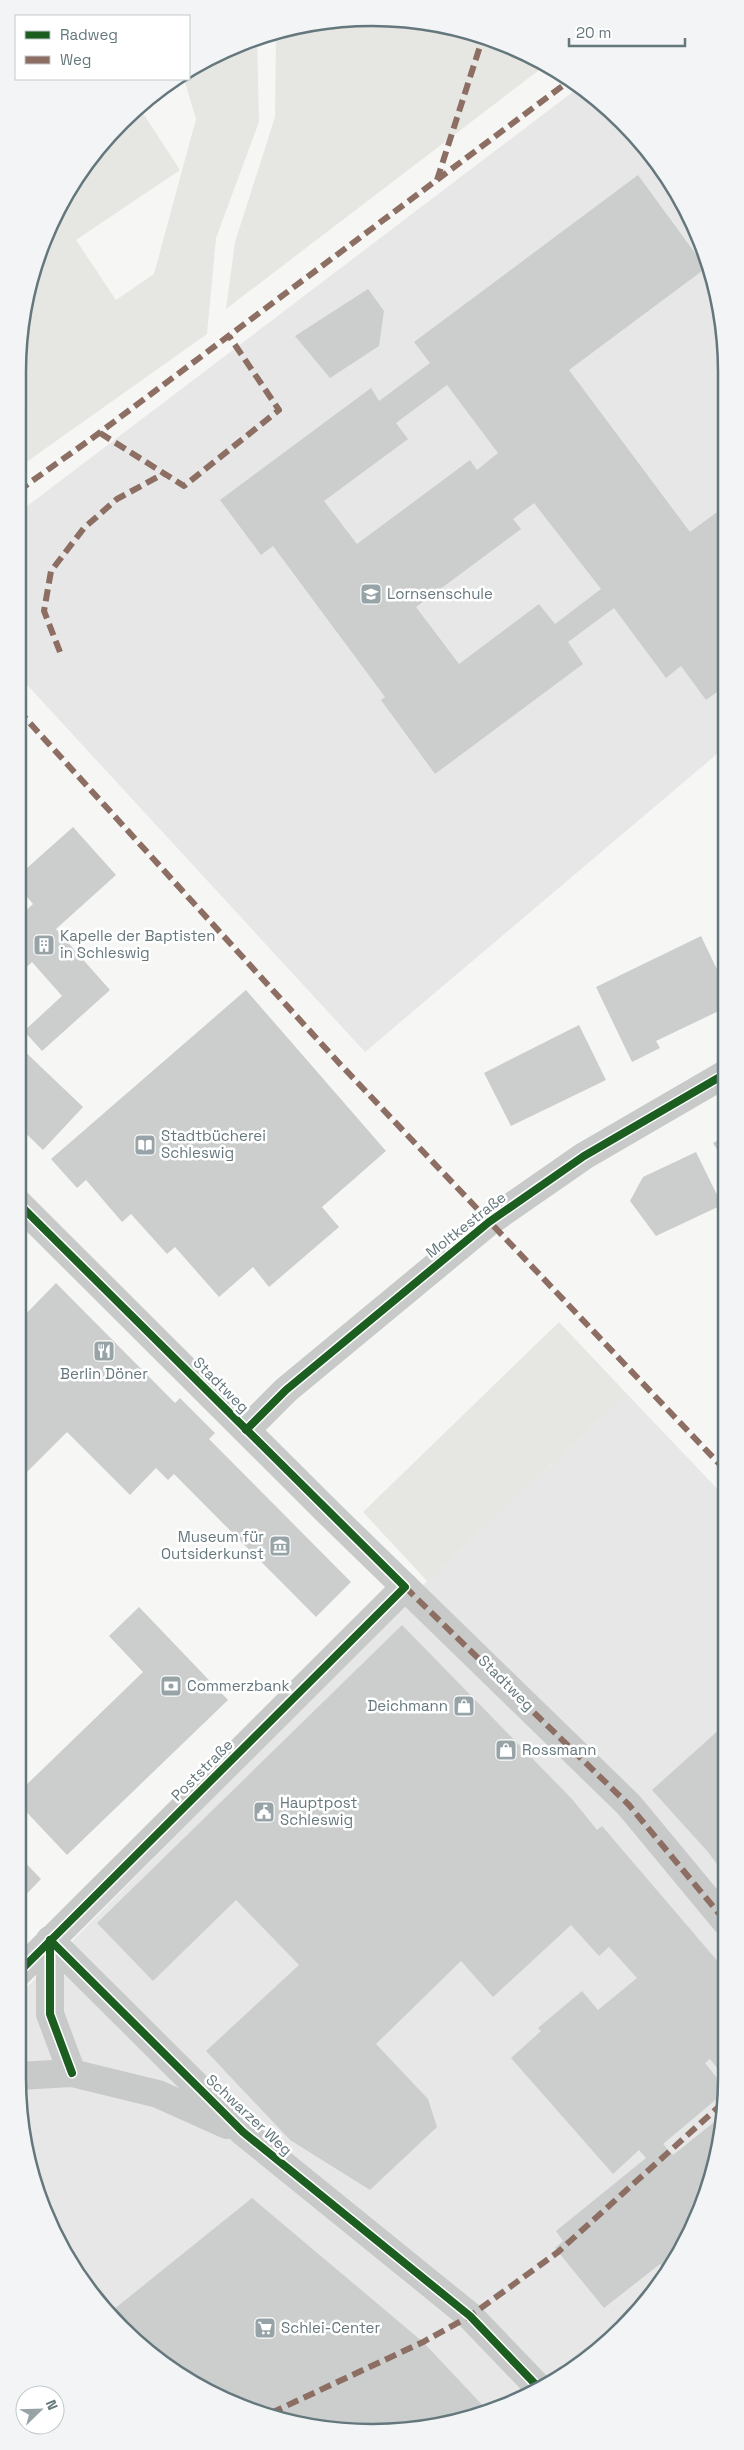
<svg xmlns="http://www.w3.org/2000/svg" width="744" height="2450" font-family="'Space Grotesk',sans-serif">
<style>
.built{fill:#e6e7e6}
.green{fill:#e6e7e2}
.building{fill:#cccece;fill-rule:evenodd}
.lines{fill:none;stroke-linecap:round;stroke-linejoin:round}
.minor{stroke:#c8caca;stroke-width:28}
.quiet{stroke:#8d6e63;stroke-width:6;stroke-dasharray:12 6;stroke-linecap:butt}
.cycleway-casing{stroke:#fff;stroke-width:11}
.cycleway{stroke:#1b5e20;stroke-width:8}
.labels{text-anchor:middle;stroke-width:5;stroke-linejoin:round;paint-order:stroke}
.poi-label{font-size:15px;fill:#64777d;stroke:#fff;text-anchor:start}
.street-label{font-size:15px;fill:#64777d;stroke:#fff}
.rim{fill:none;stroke:#64777d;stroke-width:2.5}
</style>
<rect width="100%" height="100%" fill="#f6f6f5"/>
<!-- built -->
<g class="built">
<path d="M578,88L638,138L690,215L723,326L724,748L365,1052L18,675V513Z"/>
<path d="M627,1394L726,1498V2078L720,2147L700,2213L667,2275L588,2359L529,2396L464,2420L395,2432L326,2429L215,2396L156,2359L106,2312L44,2213L24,2147L18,2078V1996L427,1581Z"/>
</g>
<!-- green -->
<g class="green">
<path d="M372,18L441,24L547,64L226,309L235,242L275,117L276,32L303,24Z"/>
<path d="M257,38L259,122L216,238L207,334L18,468C17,413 16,359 24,304C26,293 31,282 34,272C53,209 88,149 139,107L180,170L76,240L116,300L154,274L196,119L184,79H189V70L237,44Z"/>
<path d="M559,1322L627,1394L427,1581L363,1512Z"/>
</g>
<!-- building -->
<g class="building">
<path d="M638,175L706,268L569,370L690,532L724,507V687L706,700L681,666L666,678L614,608L568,642L583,664L435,774L381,700L385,697L273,546L261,555L220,500L371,388L379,401L430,363L414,342ZM447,385L498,453L477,470L470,460L357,544L324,501L408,439L396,423ZM534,503L601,589L555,624L539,604L459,664L416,607L521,529L513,519Z"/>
<path d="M368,289L384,311L379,346L330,378L295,336Z"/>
<path d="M73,827L116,875L56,929L110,990L42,1051L24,1031L62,996L32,962L18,975V918L33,904L18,886V876Z"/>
<path d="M724,839V856L718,842Z"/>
<path d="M701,936L725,986V1008L656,1041L660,1048L632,1062L596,987Z"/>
<path d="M246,990L386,1151L322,1207L339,1227L269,1287L253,1267L219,1297L175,1247L167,1254L131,1214L122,1222L86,1180L77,1188L51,1159Z"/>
<path d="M579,1025L606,1080L511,1126L484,1073Z"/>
<path d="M18,1045L83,1107L43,1150L18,1126Z"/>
<path d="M725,1136V1162L713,1143Z"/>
<path d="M696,1152L722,1205L656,1236L630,1201L643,1177Z"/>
<path d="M18,1245L24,1251L18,1257Z"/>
<path d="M56,1283L175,1403L180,1398L215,1433L209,1439L351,1582L316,1617L174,1474L168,1480L156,1468L130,1495L67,1432L26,1473L18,1464V1379L25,1372L18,1364V1322Z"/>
<path d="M139,1607L228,1700L67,1855L18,1803V1793L143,1672L109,1636Z"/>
<path d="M402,1625L572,1799L597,1830L602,1826L726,1971V2079L710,2059L705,2063L725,2088V2092L663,2144L673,2155L723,2115L720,2147L700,2213L668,2273L660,2264L604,2308L555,2248L563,2241L556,2231L646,2158L639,2150L613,2174L511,2058L541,2031L538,2028L582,1991L598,2010L637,1978L609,1947L599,1956L571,1925L493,1997L461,1961L376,2044L428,2099L437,2127L370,2190L290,2140L206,2051L299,1965L236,1900L153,1981L97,1923Z"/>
<path d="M721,1728L726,1733V1876L708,1852L652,1790Z"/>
<path d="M18,1855L41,1879L18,1903Z"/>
<path d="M252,2198L423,2342L488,2411L464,2420L395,2432L326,2429L215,2396L156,2359L108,2314Z"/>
</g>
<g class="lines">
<!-- minor -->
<g class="minor">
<path d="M18,1203L329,1513L629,1805L726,1922"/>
<path d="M246,1430L286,1390L489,1222L584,1156L725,1074"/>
<path d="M50,1940L243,2132L470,2316L540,2389"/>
<path d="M50,1940V2014L72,2073"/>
<path d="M18,1973L405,1587"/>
<path d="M18,2076L72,2073L158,2094L227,2125"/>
</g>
<!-- quiet -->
<g class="quiet">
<path d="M437,180L482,40"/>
<path d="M100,433L184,486L279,410L229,336"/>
<path d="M18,491L91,439L569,81"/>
<path d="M60,652L44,611L51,571L84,528L117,499L165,473"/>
<path d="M18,710L339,1063L725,1470"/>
<path d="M405,1587L629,1805L726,1922"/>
<path d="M271,2413L423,2342L470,2316L558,2252L724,2102"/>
</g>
<!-- cycleway casing -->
<g class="cycleway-casing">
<g id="cycleway">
<path d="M18,1203L405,1587L18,1973"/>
<path d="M246,1430L286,1390L489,1222L584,1156L725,1074"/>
<path d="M50,1940L243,2132L470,2316L540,2389"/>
<path d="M50,1940V2014L72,2073"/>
</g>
</g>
<!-- cycleway -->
<use href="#cycleway" class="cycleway"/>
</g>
<!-- icons -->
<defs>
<g id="school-square" transform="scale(1.125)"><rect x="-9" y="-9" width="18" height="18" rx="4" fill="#97a3a7" stroke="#fff"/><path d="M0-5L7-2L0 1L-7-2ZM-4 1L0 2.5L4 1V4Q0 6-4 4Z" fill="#fff"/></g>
<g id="building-square" transform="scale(1.125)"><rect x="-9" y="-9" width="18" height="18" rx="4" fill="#97a3a7" stroke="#fff"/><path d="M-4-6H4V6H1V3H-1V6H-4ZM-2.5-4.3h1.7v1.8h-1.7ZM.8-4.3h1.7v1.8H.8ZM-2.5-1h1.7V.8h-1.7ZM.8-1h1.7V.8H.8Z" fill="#fff"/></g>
<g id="library-square" transform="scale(1.125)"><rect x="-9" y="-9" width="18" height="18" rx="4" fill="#97a3a7" stroke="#fff"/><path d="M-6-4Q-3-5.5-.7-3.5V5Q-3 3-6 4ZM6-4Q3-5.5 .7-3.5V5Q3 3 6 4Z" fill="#fff"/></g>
<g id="restaurant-square" transform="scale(1.125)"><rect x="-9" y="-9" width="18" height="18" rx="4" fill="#97a3a7" stroke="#fff"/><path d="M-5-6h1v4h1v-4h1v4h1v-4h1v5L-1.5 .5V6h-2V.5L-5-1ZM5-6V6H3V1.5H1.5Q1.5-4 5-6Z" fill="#fff"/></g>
<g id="museum-square" transform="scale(1.125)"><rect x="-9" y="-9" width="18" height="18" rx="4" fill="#97a3a7" stroke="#fff"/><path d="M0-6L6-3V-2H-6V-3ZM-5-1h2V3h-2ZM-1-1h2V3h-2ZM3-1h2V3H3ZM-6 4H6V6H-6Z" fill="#fff"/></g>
<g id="bank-square" transform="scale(1.125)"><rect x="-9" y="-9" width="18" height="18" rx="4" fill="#97a3a7" stroke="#fff"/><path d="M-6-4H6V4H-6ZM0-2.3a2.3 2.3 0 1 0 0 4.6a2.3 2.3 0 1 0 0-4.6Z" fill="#fff"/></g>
<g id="shop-square" transform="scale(1.125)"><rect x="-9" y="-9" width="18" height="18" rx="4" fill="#97a3a7" stroke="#fff"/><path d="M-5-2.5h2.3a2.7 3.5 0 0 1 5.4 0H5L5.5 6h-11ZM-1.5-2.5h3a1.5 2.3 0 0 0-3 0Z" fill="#fff"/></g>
<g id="civic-square" transform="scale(1.125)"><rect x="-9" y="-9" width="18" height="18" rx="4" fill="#97a3a7" stroke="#fff"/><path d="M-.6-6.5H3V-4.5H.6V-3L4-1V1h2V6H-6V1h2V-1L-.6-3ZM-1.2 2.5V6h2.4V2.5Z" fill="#fff"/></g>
<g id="supermarket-square" transform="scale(1.125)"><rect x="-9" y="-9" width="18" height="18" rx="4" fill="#97a3a7" stroke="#fff"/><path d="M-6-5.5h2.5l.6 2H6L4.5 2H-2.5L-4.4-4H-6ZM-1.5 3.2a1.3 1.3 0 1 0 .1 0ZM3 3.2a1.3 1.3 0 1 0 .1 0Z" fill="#fff"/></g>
</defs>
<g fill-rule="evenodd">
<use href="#school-square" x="371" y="594"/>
<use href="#building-square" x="44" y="945"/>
<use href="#library-square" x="145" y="1145"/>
<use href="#restaurant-square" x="104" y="1351"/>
<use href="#museum-square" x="280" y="1546"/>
<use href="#bank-square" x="171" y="1686"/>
<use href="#shop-square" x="464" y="1706"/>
<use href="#shop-square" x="506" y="1750"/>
<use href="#civic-square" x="264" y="1812"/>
<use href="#supermarket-square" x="265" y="2328"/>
</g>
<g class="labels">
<!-- poi labels -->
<g class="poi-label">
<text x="387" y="599">Lornsenschule</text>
<text x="60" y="941">Kapelle der Baptisten<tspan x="60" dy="17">in Schleswig</tspan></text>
<text x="161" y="1141">Stadtbücherei<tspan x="161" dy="17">Schleswig</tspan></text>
<text x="104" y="1379" text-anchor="middle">Berlin Döner</text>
<text x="264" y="1542" text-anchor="end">Museum für<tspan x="264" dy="17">Outsiderkunst</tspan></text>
<text x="187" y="1691">Commerzbank</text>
<text x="448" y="1711" text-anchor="end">Deichmann</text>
<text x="522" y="1755">Rossmann</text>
<text x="280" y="1808">Hauptpost<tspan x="280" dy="17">Schleswig</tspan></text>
<text x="281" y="2333">Schlei-Center</text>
</g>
<!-- street labels -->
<g class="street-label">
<text transform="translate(466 1225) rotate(-38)" y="5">Moltkestraße</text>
<text transform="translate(221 1385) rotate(45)" y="5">Stadtweg</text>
<text transform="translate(506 1683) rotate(45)" y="5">Stadtweg</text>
<text transform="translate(202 1770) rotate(-45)" y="5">Poststraße</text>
<text transform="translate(249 2115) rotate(43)" y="5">Schwarzer Weg</text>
</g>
</g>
<!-- crop -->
<path d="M0 0H744V2450H0ZM372 26H372A346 346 0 0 1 718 372V2078A346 346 0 0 1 372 2424H372A346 346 0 0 1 26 2078V372A346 346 0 0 1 372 26Z" fill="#f3f4f5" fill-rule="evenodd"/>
<path class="rim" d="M372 26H372A346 346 0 0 1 718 372V2078A346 346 0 0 1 372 2424H372A346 346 0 0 1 26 2078V372A346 346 0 0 1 372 26Z"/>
<!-- legend -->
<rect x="15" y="15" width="175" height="65" fill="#ffffff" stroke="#c1c9cb"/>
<rect x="25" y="31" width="25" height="8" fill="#1b5e20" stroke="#c1c9cb"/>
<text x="60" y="40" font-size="15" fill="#64777d">Radweg</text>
<rect x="25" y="56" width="25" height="8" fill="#8d6e63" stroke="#c1c9cb"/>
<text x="60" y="65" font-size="15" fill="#64777d">Weg</text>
<!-- north arrow -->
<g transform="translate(40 2410) rotate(67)"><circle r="24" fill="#ffffff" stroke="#c1c9cb"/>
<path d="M0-4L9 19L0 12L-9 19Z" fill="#97a3a7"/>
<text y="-8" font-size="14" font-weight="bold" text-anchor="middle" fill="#64777d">N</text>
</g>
<!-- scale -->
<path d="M569 38v8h116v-8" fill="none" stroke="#64777d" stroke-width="2.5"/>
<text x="576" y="38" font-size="15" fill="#64777d" stroke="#ffffff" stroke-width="4" paint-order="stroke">20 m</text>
</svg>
